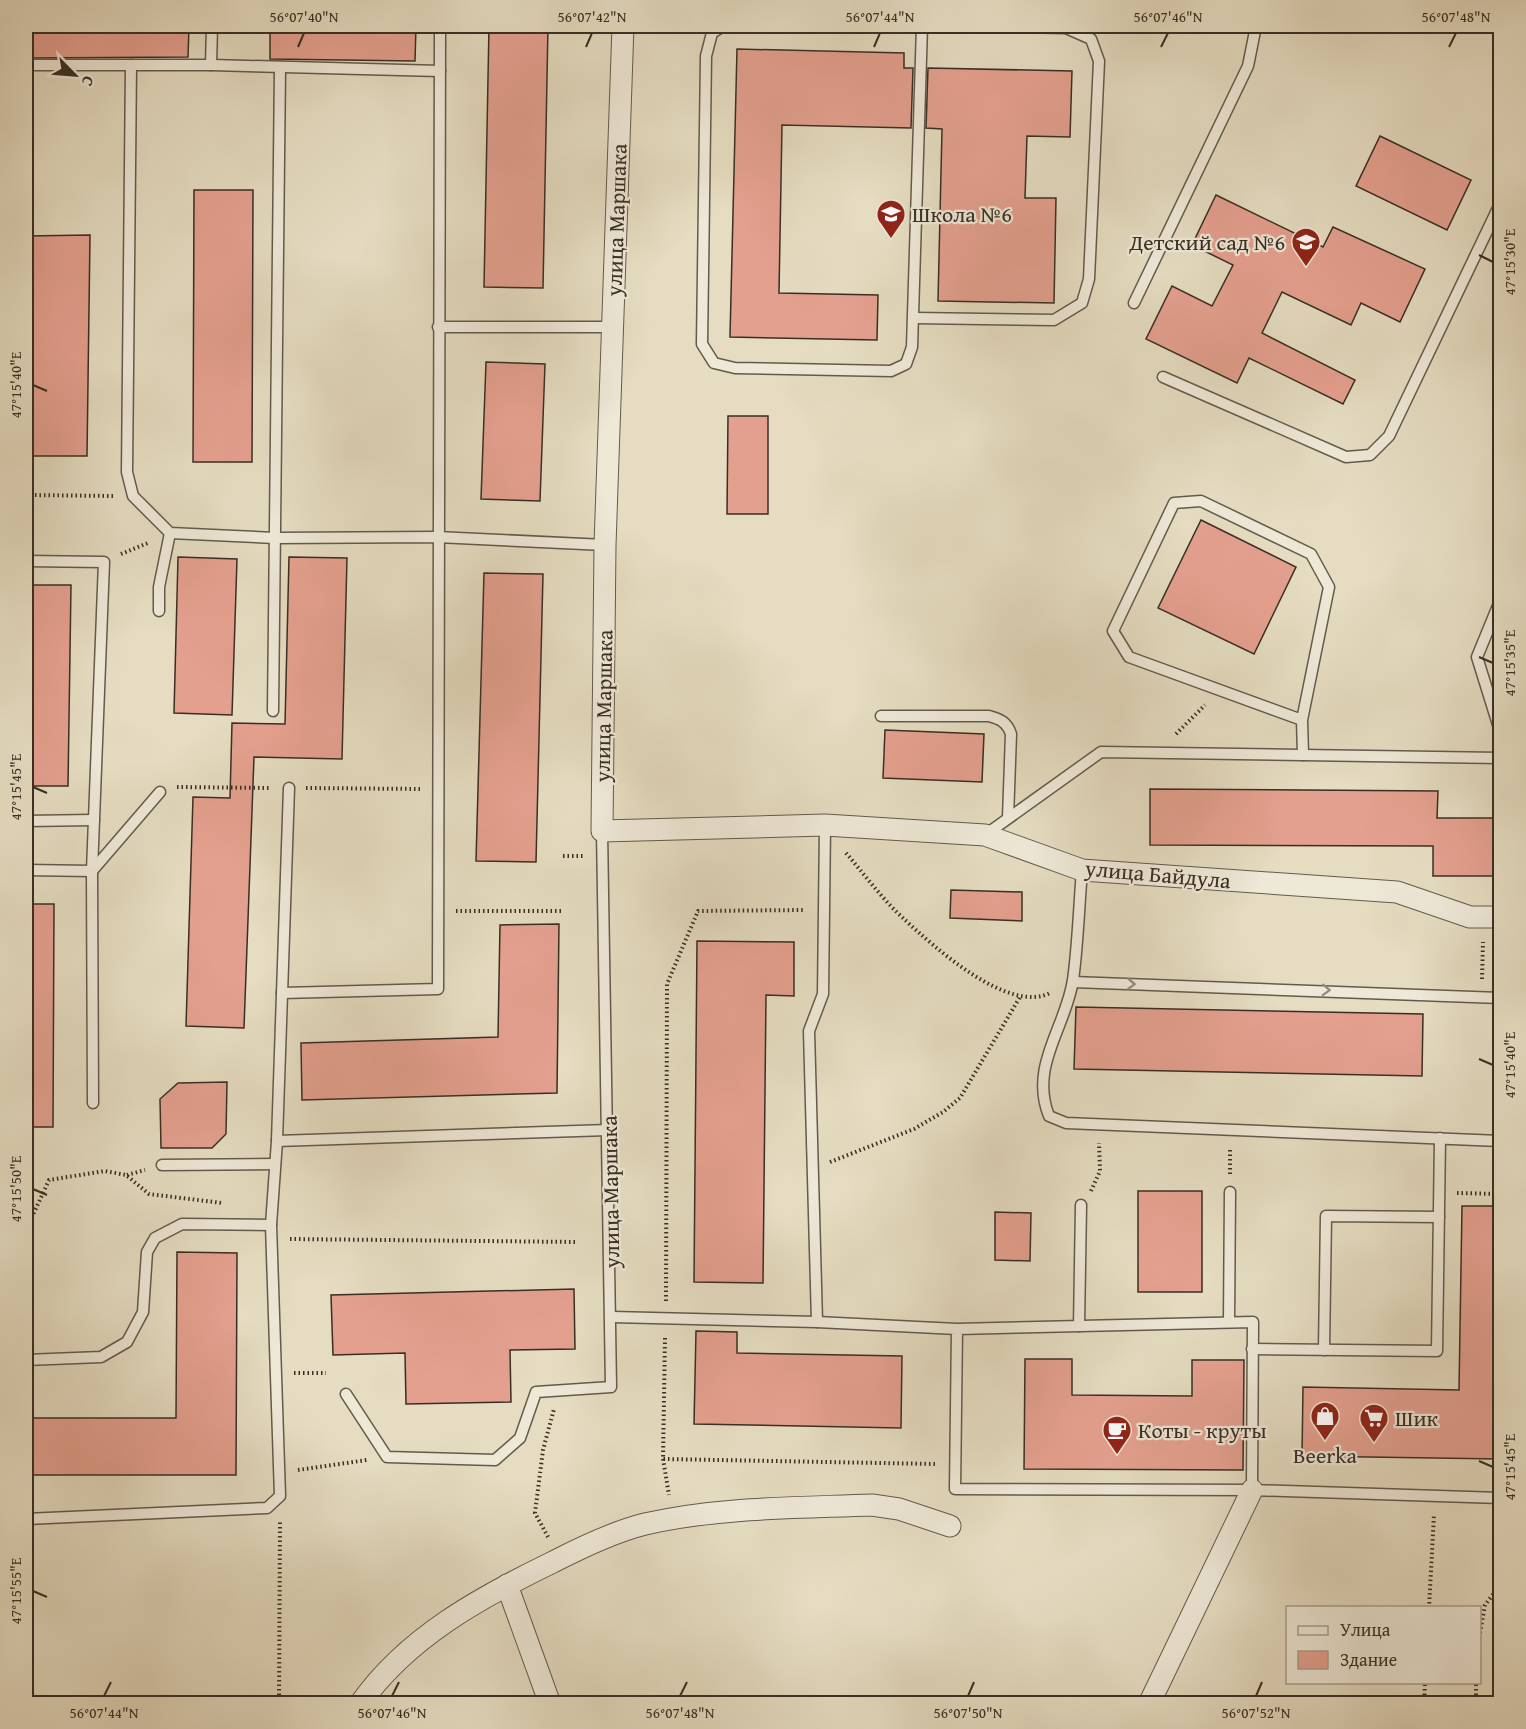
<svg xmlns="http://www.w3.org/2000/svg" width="1526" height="1729" font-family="'Gentium Book Plus',serif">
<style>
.building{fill:#e4a08f;stroke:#392e24;stroke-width:1.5}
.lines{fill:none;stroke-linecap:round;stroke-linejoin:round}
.service-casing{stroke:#645a4b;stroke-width:13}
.minor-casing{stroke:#645a4b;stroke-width:23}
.path{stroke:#392e24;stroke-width:4;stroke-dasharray:1.5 3;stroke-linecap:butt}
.service{stroke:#eee8d7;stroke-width:10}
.minor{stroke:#eee8d7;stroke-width:21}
.oneway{stroke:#948b7e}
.ticks{fill:none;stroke:#392e24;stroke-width:2}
.labels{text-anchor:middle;stroke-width:4.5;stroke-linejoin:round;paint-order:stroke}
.poi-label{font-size:22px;fill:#392e24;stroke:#eee8d7;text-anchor:start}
.street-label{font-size:22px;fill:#392e24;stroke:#eee8d7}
.neatline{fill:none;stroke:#392e24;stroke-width:2}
.ticks-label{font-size:15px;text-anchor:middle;fill:#392e24}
</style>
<rect width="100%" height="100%" fill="#e5dcc1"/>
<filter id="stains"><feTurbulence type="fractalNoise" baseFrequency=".00333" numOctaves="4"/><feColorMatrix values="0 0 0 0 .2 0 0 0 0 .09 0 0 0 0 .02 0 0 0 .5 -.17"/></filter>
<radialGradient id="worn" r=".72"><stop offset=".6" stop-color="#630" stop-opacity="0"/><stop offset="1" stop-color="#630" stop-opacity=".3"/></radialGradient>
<!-- building -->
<g class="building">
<path d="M26,26H189L188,57L26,58Z"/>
<path d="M270,26H416L415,61L270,59Z"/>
<path d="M489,26H548L543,288L484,287Z"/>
<path d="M737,49L904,53V68H913L911,128L782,125L779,293L878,295L877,340L730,337Z"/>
<path d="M928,68L1072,71L1070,137L1027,136L1025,198H1056L1054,303L938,301L942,129L926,128Z"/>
<path d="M1380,136L1471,180L1447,230L1356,186Z"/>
<path d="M194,190H253L252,462H193Z"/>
<path d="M1216,195L1323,247L1333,227L1425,269L1400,322L1361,303L1351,325L1282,292L1262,333L1355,380L1343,404L1249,358L1237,383L1146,339L1172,286L1212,306L1233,265L1192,245Z"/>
<path d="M90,235L87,456H26V236Z"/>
<path d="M486,362L545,364L540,501L481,499Z"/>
<path d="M728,416H768V514H727Z"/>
<path d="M1201,520L1296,567L1254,654L1158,608Z"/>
<path d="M178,557L237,559L232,715L174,713Z"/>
<path d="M289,557L347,558L342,759L254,757L244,1028L186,1026L193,797L230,798L232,723L285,724Z"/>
<path d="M484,573L543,574L536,862L476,861Z"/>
<path d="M26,585H71L68,786H26Z"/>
<path d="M885,730L984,734L982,782L883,778Z"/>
<path d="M1150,789L1438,791L1437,818H1500V876H1433V846L1150,845Z"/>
<path d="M951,890L1022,892V921L950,918Z"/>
<path d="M26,904H54L53,1127H26Z"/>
<path d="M559,924L557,1093L302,1100L301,1043L498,1037L500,925Z"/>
<path d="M697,941L794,942V996L766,995L763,1283L694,1282Z"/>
<path d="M1076,1007L1423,1014L1422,1076L1074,1069Z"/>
<path d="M227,1082L226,1134L212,1148H161L160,1099L178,1083Z"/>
<rect x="1138" y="1191" width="64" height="101"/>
<path d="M1462,1206H1500V1459L1302,1456L1303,1387L1459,1390Z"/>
<path d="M995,1212L1031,1213L1030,1261L995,1260Z"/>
<path d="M177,1252L237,1253L236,1475H26V1418H176Z"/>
<path d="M574,1289L575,1349L510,1350L511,1402L406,1404L405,1353L333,1355L331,1295Z"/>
<path d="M696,1331L737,1332V1353L902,1356L901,1428L694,1424Z"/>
<path d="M1025,1359H1072V1395L1192,1396V1360H1244L1243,1470L1024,1469Z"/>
</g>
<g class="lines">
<!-- service casing -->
<g class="service-casing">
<g id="service">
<path d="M723,26L712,33L706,56L702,344L714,363L735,368L891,371L906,364L912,347L922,26"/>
<path d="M26,65H211L440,71"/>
<path d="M131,65L127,472L133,496L170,533L275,538L437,537L605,545"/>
<path d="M211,65L212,26"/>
<path d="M1134,303L1248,66L1256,26"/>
<path d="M914,318L1054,320L1082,303L1089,279L1099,61L1091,39L1066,28L970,26"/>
<path d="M438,327H613"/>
<path d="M1163,377L1346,457L1370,455L1389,436L1500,204"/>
<path d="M26,561L104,562L92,871L93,1103"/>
<path d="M1500,601L1477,657L1500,731"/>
<path d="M159,611V587L170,533"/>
<path d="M273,711L280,67"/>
<path d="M881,716H989C1000,719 1007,722 1011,734L1008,818"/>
<path d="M1302,720L1129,657L1113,631L1174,503L1201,501L1311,554L1329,587L1302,720L1303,755"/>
<path d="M26,821L94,820"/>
<path d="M985,835L1101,752L1500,758"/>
<path d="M26,870L92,871L160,792"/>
<path d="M1082,870C1079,906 1078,944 1073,980C1066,1027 1029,1066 1049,1116L1066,1123L1500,1141"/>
<path d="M1073,982L1500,998"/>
<path d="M282,993L438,989L440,26"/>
<path d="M277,1141L608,1130"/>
<path d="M162,1165L275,1164"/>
<path d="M612,1317L817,1322L809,1031L823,994L825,825"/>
<path d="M817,1322L957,1329L1253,1322L1252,1490L955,1489L957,1329"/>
<path d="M1229,1322L1230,1192"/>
<path d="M1079,1326L1081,1205"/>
<path d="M1252,1349L1437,1351L1440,1138"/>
<path d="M1324,1350L1326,1216L1439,1217"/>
<path d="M26,1360L101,1357L127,1342L143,1312L147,1252L155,1238L182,1224L271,1225"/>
<path d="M346,1394L387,1457L495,1460L520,1438L536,1392L611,1387L602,831"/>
<path d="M1252,1490L1500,1498"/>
<path d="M26,1519L267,1508L280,1496L271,1225L277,1141L289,788"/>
</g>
</g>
<!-- minor casing -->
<g class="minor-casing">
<g id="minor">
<path d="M623,26L605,545L602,831L825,825L985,835L1082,870L1397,892L1470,917H1500"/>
<path d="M507,1585L550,1704"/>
<path d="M360,1704C407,1637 481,1597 553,1562C582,1547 613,1532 645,1524C720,1507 796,1508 872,1505L899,1509L950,1526"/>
<path d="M1149,1704L1252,1490"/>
</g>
</g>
<!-- path -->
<g class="path">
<path d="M1500,413L1496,436L1500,441"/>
<path d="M26,495L114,496"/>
<path d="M121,554L148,543"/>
<path d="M1176,734L1205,705"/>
<path d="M177,787L271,788"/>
<path d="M306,788L421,789"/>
<path d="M846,853C865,875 883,900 904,919C934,947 1008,1014 1050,993"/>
<path d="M563,856H585"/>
<path d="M456,911H563"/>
<path d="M1482,979L1483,942"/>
<path d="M830,1162L914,1129L943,1112L960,1098L1020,997"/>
<path d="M1230,1174V1149"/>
<path d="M127,1175L145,1170"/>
<path d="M1091,1191L1100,1171L1099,1143"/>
<path d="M1457,1193L1500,1194"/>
<path d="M26,1230L49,1180L105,1171L126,1175L149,1194L222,1203"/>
<path d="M290,1239L577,1242"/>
<path d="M666,1301L667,984L698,911L805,910"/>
<path d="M665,1338L663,1459L936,1464"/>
<path d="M294,1373H326"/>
<path d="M663,1459L669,1495"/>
<path d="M298,1470L367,1460"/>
<path d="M548,1537L535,1513L543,1450L554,1409"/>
<path d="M1429,1608L1434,1515"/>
<path d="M1480,1633L1485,1605L1500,1585"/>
<path d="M279,1704L280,1521"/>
<path d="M1424,1704L1425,1682"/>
<path d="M1476,1704V1682"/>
</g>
<!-- service -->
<use href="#service" class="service"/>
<!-- minor -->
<use href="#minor" class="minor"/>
</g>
<!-- one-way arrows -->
<defs><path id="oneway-chevron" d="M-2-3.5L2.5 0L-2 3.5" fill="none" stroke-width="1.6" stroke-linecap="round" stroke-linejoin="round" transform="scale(1.5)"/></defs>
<g class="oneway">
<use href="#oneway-chevron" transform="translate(1131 984) rotate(2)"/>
<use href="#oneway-chevron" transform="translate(1326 990) rotate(2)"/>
</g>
<!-- ticks -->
<path class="ticks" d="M298,47L304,33M586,47L592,33M874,47L880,33M1161,47L1168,33M1449,47L1456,33M1479,255L1493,262M33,385L47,391M1479,657L1493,663M33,787L47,793M1479,1059L1493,1065M33,1189L47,1195M1479,1461L1493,1467M33,1591L47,1597M104,1696L111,1682M392,1696L399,1682M680,1696L687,1682M968,1696L974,1682M1256,1696L1262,1682"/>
<!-- icons -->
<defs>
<g id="school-pin" transform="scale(1.5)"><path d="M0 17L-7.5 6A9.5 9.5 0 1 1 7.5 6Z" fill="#8f2418" stroke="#eee8d7"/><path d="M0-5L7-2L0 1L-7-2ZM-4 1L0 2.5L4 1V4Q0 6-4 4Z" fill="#fff"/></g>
<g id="shop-pin" transform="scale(1.5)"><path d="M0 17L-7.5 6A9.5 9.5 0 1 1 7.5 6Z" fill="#8f2418" stroke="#eee8d7"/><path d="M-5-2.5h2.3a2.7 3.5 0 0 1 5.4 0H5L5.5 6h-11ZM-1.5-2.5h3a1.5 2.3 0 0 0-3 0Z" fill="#fff"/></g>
<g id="supermarket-pin" transform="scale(1.5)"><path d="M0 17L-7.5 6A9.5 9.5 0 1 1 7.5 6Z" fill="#8f2418" stroke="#eee8d7"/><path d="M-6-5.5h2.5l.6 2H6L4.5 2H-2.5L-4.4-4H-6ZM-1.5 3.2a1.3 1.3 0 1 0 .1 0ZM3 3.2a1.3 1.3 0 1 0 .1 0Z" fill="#fff"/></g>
<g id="cafe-pin" transform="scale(1.5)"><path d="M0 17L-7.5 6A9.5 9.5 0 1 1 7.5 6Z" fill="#8f2418" stroke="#eee8d7"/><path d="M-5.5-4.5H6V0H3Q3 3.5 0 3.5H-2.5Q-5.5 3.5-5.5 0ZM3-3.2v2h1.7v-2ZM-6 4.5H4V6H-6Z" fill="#fff"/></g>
</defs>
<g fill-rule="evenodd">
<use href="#school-pin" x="891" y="214"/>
<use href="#school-pin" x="1306" y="242"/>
<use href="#shop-pin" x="1325" y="1416"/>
<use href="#supermarket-pin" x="1374" y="1418"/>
<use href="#cafe-pin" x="1117" y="1430"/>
</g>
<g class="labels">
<!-- poi labels -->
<g class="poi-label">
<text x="912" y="222">Школа №6</text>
<text x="1285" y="250" text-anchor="end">Детский сад №6</text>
<text x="1395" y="1426">Шик</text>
<text x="1138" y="1438">Коты - круты</text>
<text x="1325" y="1463" text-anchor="middle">Beerka</text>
</g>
<!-- street labels -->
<g class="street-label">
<text transform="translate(616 220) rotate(-88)" y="8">улица Маршака</text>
<text transform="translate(603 706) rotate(-89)" y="8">улица Маршака</text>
<text transform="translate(1158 874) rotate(5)" y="8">улица Байдула</text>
<text transform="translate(610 1192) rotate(-91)" y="8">улица Маршака</text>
</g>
</g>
<!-- margin -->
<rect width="1526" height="1729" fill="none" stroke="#e5dcc1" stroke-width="66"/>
<!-- legend -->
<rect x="1286" y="1606" width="195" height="78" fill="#eee8d7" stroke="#a69e8f" stroke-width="1.5"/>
<rect x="1298" y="1626" width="30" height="9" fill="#eee8d7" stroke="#a69e8f" stroke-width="1.5"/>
<text x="1340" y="1636" font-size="18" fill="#392e24">Улица</text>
<rect x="1298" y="1651" width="30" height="18" fill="#e4a08f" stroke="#a69e8f" stroke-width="1.5"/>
<text x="1340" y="1666" font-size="18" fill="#392e24">Здание</text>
<!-- north arrow -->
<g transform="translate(75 75) rotate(115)" stroke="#eee8d7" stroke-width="4.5" paint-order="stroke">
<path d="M0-4.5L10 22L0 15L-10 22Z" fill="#392e24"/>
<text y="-9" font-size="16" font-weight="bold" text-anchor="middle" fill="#392e24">С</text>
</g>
<rect x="33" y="33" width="1460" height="1663" class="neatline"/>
<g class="ticks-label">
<text x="304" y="22">56°07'40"N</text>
<text x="592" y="22">56°07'42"N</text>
<text x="880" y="22">56°07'44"N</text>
<text x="1168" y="22">56°07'46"N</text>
<text x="1456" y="22">56°07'48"N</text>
<text transform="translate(1510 262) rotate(-90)" y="5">47°15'30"E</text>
<text transform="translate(16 385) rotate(-90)" y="5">47°15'40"E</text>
<text transform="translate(1510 663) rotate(-90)" y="5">47°15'35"E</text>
<text transform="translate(16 787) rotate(-90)" y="5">47°15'45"E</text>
<text transform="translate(1510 1065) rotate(-90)" y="5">47°15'40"E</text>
<text transform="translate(16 1189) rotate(-90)" y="5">47°15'50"E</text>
<text transform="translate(1510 1467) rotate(-90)" y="5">47°15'45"E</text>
<text transform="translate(16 1591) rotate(-90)" y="5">47°15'55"E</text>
<text x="104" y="1718">56°07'44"N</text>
<text x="392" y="1718">56°07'46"N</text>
<text x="680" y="1718">56°07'48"N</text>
<text x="968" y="1718">56°07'50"N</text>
<text x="1256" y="1718">56°07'52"N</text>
</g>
<rect width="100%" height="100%" filter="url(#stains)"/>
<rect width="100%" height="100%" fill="url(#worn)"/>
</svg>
